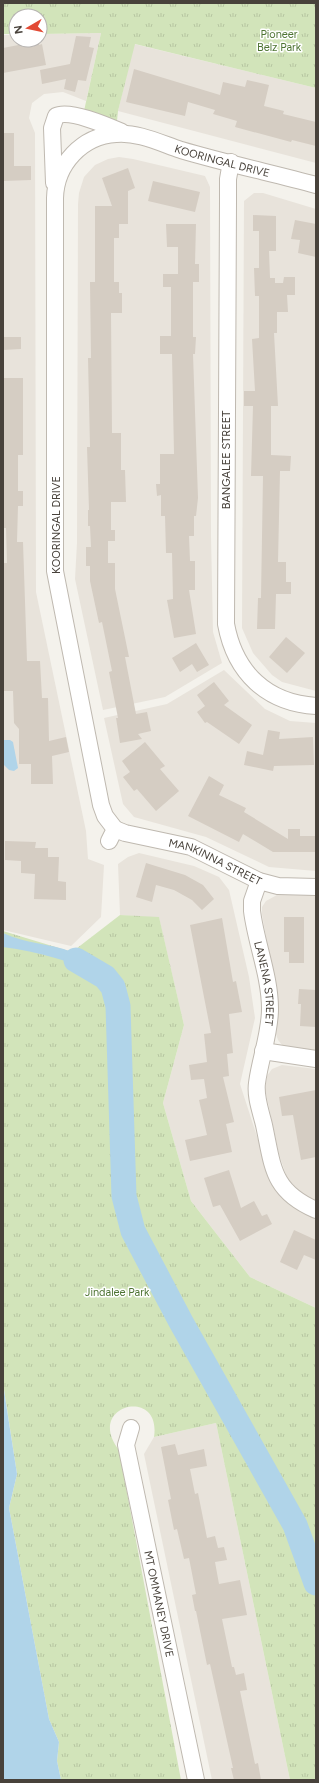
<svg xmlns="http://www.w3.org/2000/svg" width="319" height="1783" font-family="Figtree,sans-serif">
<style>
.residential{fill:#e8e3db}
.park{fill:url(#park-tufts)}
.water{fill:#b0d4e9}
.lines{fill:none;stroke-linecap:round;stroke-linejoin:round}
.river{stroke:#b0d4e9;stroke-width:25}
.building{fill:#d5cdc3}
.street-casing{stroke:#bfb9b0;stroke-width:18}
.street{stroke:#fff;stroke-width:16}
.labels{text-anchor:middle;stroke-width:3;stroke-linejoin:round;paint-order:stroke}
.park-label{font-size:11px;fill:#4e7433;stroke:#fff}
.street-label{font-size:11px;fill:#48423b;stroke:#fff}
</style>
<defs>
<pattern id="park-tufts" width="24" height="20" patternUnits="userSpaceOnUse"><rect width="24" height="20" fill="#d2e4ba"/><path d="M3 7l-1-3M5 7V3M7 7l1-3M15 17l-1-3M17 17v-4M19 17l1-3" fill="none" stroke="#b6c5a1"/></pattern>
</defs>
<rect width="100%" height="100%" fill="#f4f2ec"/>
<!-- residential -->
<g class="residential">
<path d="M101,33L86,101L63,92L44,94L32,103L29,118L35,133L36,592L86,831L88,859L104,865L101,917L71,946L3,930V35H16V40H40V34Z"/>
<path d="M134,44L316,88V163L118,111Z"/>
<path d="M119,157L133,159L205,176L210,187L211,536L213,632L222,663L165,697L103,710L75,579L77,543L78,204L79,193L84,177L95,165L108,159Z"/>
<path d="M254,193H263L316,209V691L282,682L272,675L253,653L242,628L244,201Z"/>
<path d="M224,670L265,709L290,721L316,723V871L269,867L206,837L134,817L123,804L104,718L167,704Z"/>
<path d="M139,853L194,866L219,877L229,890L249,977L255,1018L240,1084L263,1155L316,1217V1308L250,1277L191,1201L163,1103L184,1025L159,918L120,915L118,864L128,857Z"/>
<path d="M277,895H316V1053L283,1046L278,1040L276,1034L278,1006L262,914V907L266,901Z"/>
<path d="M282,1065L316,1069V1201L305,1197L292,1185L287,1178L279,1154L265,1089L267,1076L272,1069Z"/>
<path d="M216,1423L290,1780H212L144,1454L154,1437Z"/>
</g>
<!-- park -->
<g class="park">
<path d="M3,3H316V88L135,44L118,111L117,121L84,111L101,33L40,34V16H16V34H3Z"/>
<path d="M120,915L159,917L184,1025L163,1103L191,1201L250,1277L316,1308V1780H290L216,1423L154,1437C162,1386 84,1405 119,1450L181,1780H61L57,1761L59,1742L49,1719L9,1508L17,1474L3,1383V931L72,952Z"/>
</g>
<!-- water -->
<g class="water">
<path d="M3,740H10L13,742L18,768L14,771L9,770L3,764Z"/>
<path d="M3,933C25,944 50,943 72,952C85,958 95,967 105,977C72,961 39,952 3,947Z"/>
<path d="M3,1384L17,1474L9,1508L49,1719L59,1742L57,1761L61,1780H3Z"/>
</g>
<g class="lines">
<!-- river -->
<path class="river" d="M76,960L105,977L113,987L118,1006L124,1196L133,1231L181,1322L295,1525L316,1583"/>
</g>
<!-- building -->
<g class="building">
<path d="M76,36L91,37L89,47L94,48L86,81L78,80L75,92L64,89L66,79L42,84L40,70L70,64Z"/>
<path d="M39,41V45L42,44L46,65L3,73V48Z"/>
<path d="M134,69L220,95L223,82L245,87L247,80L269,85L264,106L284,111L283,114L316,122V146L292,140L291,142L235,127L237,121L213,114L215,110L188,102L185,116L126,102Z"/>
<path d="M3,133H14V166H31V180L3,181Z"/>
<path d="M128,168L135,188L128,191V224H119V238H114V282H119V293H122V313H111L112,433H121V470H125L126,502H111V530H115V541H108V563H115V589L129,657H125L136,714L147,712L151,731L138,734L142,739L120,743L116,718H118L109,672L112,671L102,622L99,623L90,581V566H86V547H91L90,526H88V510H89L87,447H90L88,358H91L90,282H95V206H112L102,178Z"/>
<path d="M153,181L200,192L195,212L148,201Z"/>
<path d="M253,215L276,216V251H269L270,278H275V283H283L284,277H295V295H287L288,312H277V333H274L278,406H271V455L291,456L290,471H280L278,562H286V582H291V594H276L275,629H257L258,598H261L263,476H251L253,406H244V391H255L252,339L259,338V296H255L254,268H259V231H253Z"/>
<path d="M295,220L316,224V257L298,253L300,240L291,239Z"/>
<path d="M166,224H196L195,264H199V282H193V337H196L195,354H193L198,498L196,516H194V536H189L190,561H195V590H189L196,634L174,638L167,600L173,599L172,553H166L165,516H161V495L157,496L156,484H160V454H174L172,354H160V336H171V287H163V274H178V247H167Z"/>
<path d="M3,337H21V349L3,350Z"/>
<path d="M3,378H23V455H18V491H23V506H18L17,542H23L27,661H40L42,698H48L49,741L66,737L69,752L52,756L53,784H31V764H19V729L14,723L13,691H3V563H7L6,528H3Z"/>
<path d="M286,637L305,653L287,673L269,657Z"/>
<path d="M196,643L209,665L197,672L192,664L180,672L172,658Z"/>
<path d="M214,682L229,701L224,705L252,725L239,744L207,722L205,723L197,712L205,706L197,695Z"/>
<path d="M268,730L280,732L279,739L313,737L314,765L274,766L273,771L244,765L247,751L263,755Z"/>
<path d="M145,742L165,766L160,769L179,791L156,811L137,789L134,791L123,777L130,772L122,761Z"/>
<path d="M209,776L224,785L219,795L246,808L244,812L288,839V829H300V836H315V852H273L243,834L239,842L188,816Z"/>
<path d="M5,841L36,842L35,848H48V857H59L58,881L66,882V900L34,899L35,874L21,873V861L5,860Z"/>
<path d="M146,863L185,875L203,885L214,899L202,910L192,900L174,890L156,885L152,902L136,897Z"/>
<path d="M284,917H304V963H289V952H284Z"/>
<path d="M222,918L233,982L236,981L242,1012L229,1014L233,1053L227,1054L229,1076L223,1077L234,1122L226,1124L232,1152L190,1161L185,1140L207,1135L199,1100L207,1098L204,1079L191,1080L189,1065L207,1062L204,1034L211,1033L190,925Z"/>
<path d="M299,989L316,990V1027L300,1026L301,1004H298Z"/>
<path d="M316,1090V1157L301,1160L293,1115L282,1116L279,1097Z"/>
<path d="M229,1170L241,1208L254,1201L262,1216L267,1214L272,1224L240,1241L220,1205L213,1207L204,1178Z"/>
<path d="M294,1230L316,1240V1260L304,1255L297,1270L280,1262Z"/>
<path d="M175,1444L178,1455L204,1449L207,1466L190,1469L195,1494L198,1493L207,1538L215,1536L218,1548L224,1547L227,1560L215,1562L219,1584L240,1580L247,1615L222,1619L232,1667H234L236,1675L244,1673L247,1690L240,1691L255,1764L258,1763L261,1780H234L231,1768H233L210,1664L207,1665L196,1611H195L192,1595L196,1594L189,1558L184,1559L177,1529L174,1530L168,1500L171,1499L161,1447Z"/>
</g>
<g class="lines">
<!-- street casing -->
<g class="street-casing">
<g id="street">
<path d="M231,162L228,179V201L226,624C235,673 267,703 316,706"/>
<path d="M54,183L52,128L56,116C69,109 108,126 122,132"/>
<path id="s1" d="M115,829L125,833L191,847L259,881L278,886L316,887"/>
<path id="s2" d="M109,841L115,829L105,816L101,805L55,571V198C56,164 82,136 116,134C138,132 160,143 181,150C225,163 271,173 316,185"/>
<path id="s3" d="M259,881L252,901V911C256,943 270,976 270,1009C270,1034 260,1059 257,1083C255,1097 261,1112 264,1125C273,1167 272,1191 316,1210"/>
<path d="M263,1051L316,1059"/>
<path id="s4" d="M131,1428L126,1445L196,1780"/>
</g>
</g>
<!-- street -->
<use href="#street" class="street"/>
</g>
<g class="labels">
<!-- park labels -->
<g class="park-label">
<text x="279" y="38">Pioneer<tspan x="279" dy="13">Belz Park</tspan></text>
<text x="117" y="1296">Jindalee Park</text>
</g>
<!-- street labels -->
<g class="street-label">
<text dy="4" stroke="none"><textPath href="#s2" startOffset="860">KOORINGAL DRIVE</textPath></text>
<text transform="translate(226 460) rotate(-90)" y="4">BANGALEE STREET</text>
<text transform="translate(56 525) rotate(-90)" y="4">KOORINGAL DRIVE</text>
<text dy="4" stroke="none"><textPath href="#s1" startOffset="106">MANKINNA STREET</textPath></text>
<text dy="4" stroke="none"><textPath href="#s3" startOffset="105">LANENA STREET</textPath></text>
<text dy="4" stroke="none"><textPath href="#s4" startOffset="180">MT OMMANEY DRIVE</textPath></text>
</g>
</g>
<!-- border -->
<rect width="319" height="1783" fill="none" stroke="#48423b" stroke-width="8"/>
<!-- north arrow -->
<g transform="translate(28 28) rotate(261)"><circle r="19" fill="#ffffff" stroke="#b6b3b1"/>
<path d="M0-3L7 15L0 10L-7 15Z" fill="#e24a35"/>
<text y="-6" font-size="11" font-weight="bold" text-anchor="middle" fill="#48423b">N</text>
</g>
</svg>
